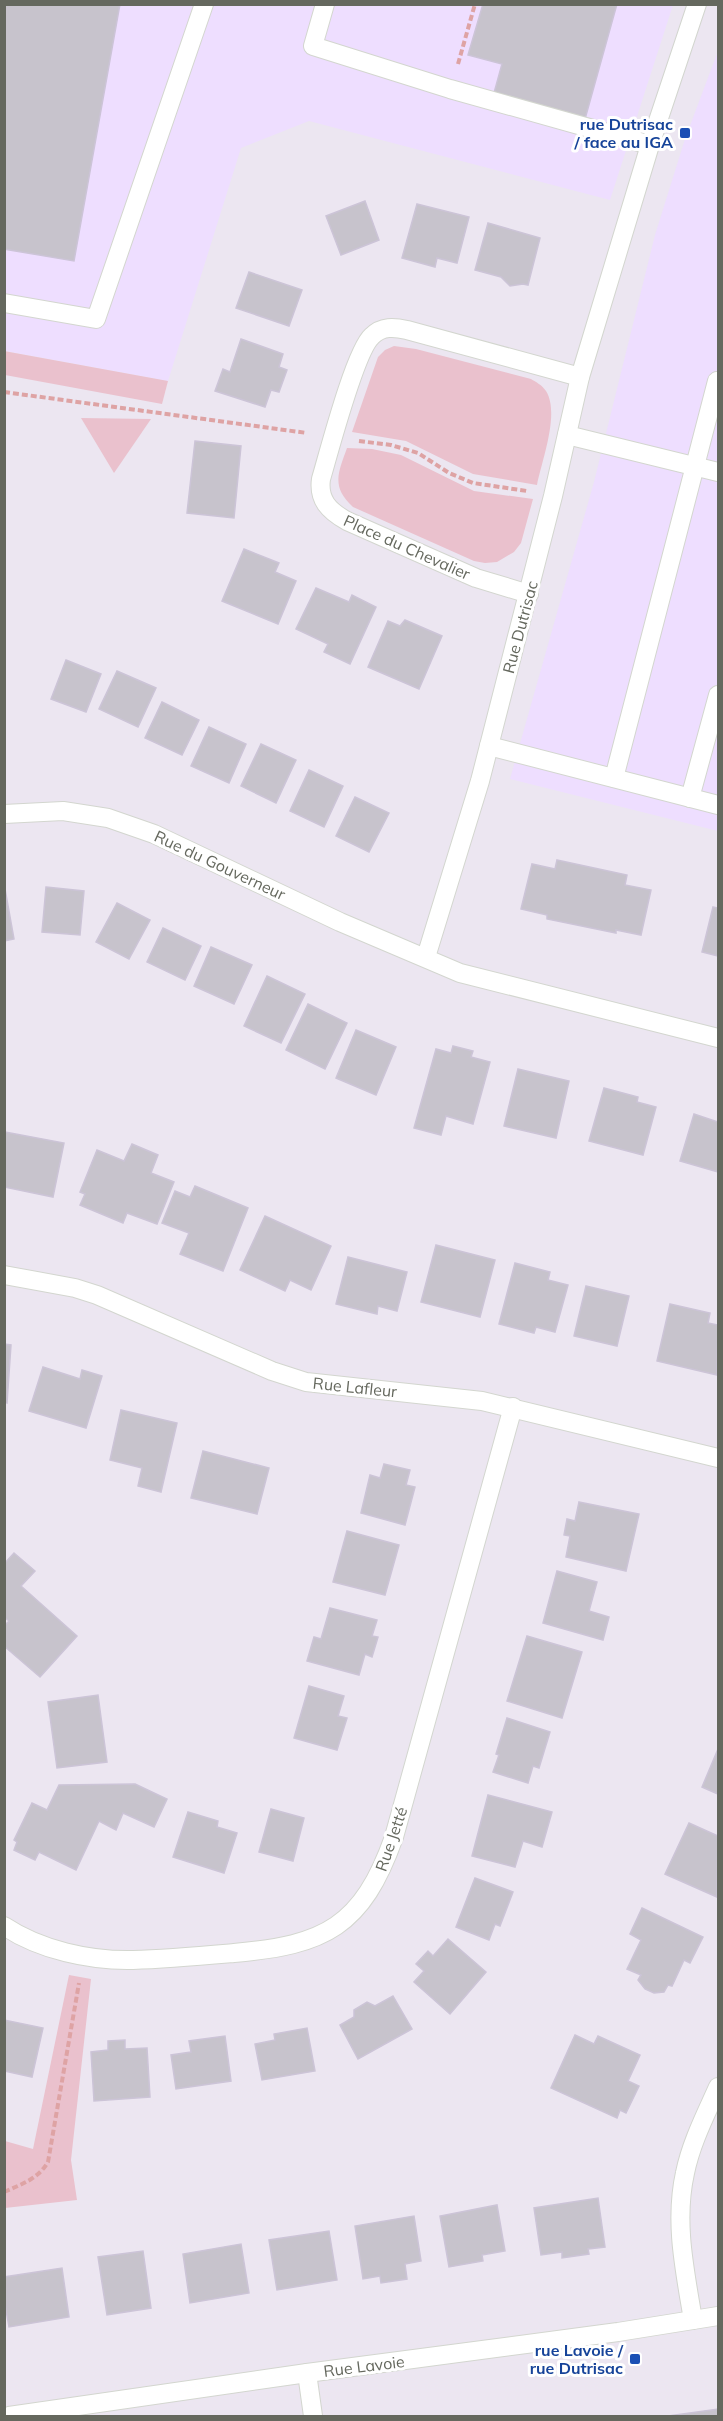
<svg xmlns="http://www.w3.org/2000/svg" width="723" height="2421" font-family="Mulish,sans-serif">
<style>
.commercial{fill:#eedeff}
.green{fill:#eac1cd}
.building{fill:#c7c3cc;stroke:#ccc4d7;stroke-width:1.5}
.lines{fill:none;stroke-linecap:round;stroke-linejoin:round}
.minor-casing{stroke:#d3d6cf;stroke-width:20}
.path{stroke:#dea3a4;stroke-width:4;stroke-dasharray:6 3;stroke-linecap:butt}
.minor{stroke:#fff;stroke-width:18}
.transit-dot{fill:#1a4fb4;stroke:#fff;stroke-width:2}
.labels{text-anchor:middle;stroke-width:6;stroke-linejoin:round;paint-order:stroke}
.transit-label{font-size:16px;font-weight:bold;fill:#164399;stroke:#fff;text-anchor:end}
.street-label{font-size:16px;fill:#65685e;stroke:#fff}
</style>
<rect width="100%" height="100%" fill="#ece6f1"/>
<!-- commercial -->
<g class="commercial">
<path d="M4,5H673L610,200L309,121L241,148L168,381L5,351Z"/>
<path d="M718,51V831L510,779L594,482L655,235L685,139Z"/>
</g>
<!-- green -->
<g class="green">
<path d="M394,346L416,349L531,379C536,382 542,385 546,391C560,413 542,460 537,485L473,474L406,441L352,432L378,357L385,350Z"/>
<path d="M4,351L168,381L162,404L5,375Z"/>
<path d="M81,418L151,419L114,473Z"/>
<path d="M347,448L372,449L401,455L474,491L533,499L521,543L514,552L497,562L485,563L474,561L353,507C331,487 338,473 347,448Z"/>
<path d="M69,1975L91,1979L71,2160L77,2200L5,2208V2141L33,2149Z"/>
</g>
<!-- building -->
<g class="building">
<path d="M4,4H120L74,261L4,249Z"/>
<path d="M483,4H617L585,119L494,93L502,64L468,55Z"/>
<path d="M365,201L379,240L341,255L326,216Z"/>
<path d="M417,204L469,217L457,263L437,258L435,267L402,258Z"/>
<path d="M488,223L540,238L528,285L523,284L510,286L501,277L475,270Z"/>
<path d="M249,272L302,290L289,326L236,308Z"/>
<path d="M241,339L283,354L279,367L287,370L279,392L271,390L265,407L215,391L223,369L230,372Z"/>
<path d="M195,441L241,446L234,518L187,513Z"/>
<path d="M244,549L279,563L275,572L296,581L278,624L222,601Z"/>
<path d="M316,588L349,602L352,595L376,607L350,664L324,652L328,644L296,629Z"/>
<path d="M405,620L442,636L419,689L368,667L388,621L400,626Z"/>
<path d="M66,660L101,674L86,712L51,699Z"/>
<path d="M117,671L156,688L138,727L99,709Z"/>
<path d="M162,702L199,720L182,755L145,738Z"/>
<path d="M209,727L246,744L229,783L191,766Z"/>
<path d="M261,744L296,760L276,803L241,786Z"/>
<path d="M309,770L343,786L324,827L290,811Z"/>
<path d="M355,797L389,813L369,852L336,836Z"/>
<path d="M557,860L627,875L625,885L651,890L641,935L616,930V933L547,919V915L521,909L532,864L555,869Z"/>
<path d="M46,887L84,891L80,935L42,932Z"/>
<path d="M5,889L14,939L4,941V889Z"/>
<path d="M117,903L150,920L129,959L96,942Z"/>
<path d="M713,907L718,908V956L702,952Z"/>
<path d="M163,928L201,946L185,980L147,962Z"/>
<path d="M211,947L252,965L234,1004L194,986Z"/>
<path d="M267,976L305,994L281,1043L244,1026Z"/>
<path d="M308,1004L347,1023L325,1069L286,1050Z"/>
<path d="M356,1030L396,1047L376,1095L336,1078Z"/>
<path d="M453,1046L473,1051L471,1057L490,1062L473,1124L446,1116L441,1135L414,1128L436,1049L451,1053Z"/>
<path d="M518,1069L569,1081L556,1138L504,1126Z"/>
<path d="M604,1088L638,1097L637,1102L656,1107L643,1155L589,1141Z"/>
<path d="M694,1114L718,1122V1172L680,1161Z"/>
<path d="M5,1132L64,1143L53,1197L4,1187Z"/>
<path d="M132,1144L158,1155L151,1173L174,1182L157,1224L127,1213L123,1223L80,1205L85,1194L80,1192L97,1150L124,1161Z"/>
<path d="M195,1186L248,1208L223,1271L180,1254L189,1233L162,1223L175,1191L190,1197Z"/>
<path d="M265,1216L331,1246L311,1290L290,1280L285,1291L240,1270Z"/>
<path d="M436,1245L495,1260L480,1317L421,1302Z"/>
<path d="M348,1257L407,1272L397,1311L378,1306L377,1314L336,1304Z"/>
<path d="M515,1263L550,1272L548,1280L568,1285L555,1332L536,1327L534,1333L499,1324Z"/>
<path d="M586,1286L629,1296L617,1346L574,1336Z"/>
<path d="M670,1304L710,1313L708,1323L718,1325L717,1375L657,1361Z"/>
<path d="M4,1344L11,1345L7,1403L4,1402Z"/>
<path d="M43,1367L80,1379L82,1370L102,1376L86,1428L29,1411Z"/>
<path d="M121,1410L177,1423L161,1492L138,1486L142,1468L110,1460Z"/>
<path d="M203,1451L269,1468L257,1514L191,1498Z"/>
<path d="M384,1464L410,1470L406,1485L415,1487L405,1525L361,1513L370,1475L380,1478Z"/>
<path d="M579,1502L639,1514L626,1571L566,1557L570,1536L564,1535L567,1519L575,1521Z"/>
<path d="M347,1531L399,1545L385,1595L333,1582Z"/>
<path d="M14,1553L35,1571L21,1586L77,1636L40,1677L4,1646V1626L9,1621L4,1617V1564Z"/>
<path d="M557,1571L597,1582L589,1611L609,1617L603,1640L543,1623Z"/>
<path d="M330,1608L377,1620L372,1636L378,1637L372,1657L365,1654L359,1675L307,1661L314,1637L321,1639Z"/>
<path d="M527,1636L582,1652L562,1718L507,1701Z"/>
<path d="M309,1686L344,1696L338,1716L347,1718L337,1750L294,1738Z"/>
<path d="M98,1695L107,1762L57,1768L48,1702Z"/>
<path d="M507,1718L550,1732L539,1768L533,1766L528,1783L493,1772L499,1755L496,1754Z"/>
<path d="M718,1749V1794L702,1787Z"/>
<path d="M135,1784L167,1799L154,1827L123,1813L116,1830L99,1821L76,1870L39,1852L35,1860L14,1850L17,1842L14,1840L32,1803L47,1810L59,1785Z"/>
<path d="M488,1795L552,1812L542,1847L523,1841L515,1867L472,1856Z"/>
<path d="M271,1809L304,1818L293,1861L259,1852Z"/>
<path d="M188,1812L218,1821L217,1827L237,1833L224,1873L173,1857Z"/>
<path d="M689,1823L718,1836L717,1897L665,1874Z"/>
<path d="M475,1878L513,1892L500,1926L495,1924L489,1940L456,1927Z"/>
<path d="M642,1908L703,1937L690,1963L684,1960L672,1986L668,1985L664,1992L654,1993L645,1989L638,1980L641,1975L627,1969L641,1940L630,1934Z"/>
<path d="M448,1939L486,1972L450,2014L414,1982L424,1971L416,1964L428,1951L433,1956Z"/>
<path d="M393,1996L412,2029L358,2059L340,2025L354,2017V2010L367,2002L375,2006Z"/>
<path d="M4,2020L43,2028L32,2077L4,2071Z"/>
<path d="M307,2028L315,2071L262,2080L255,2044L275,2040L274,2034Z"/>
<path d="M575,2035L594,2044L598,2036L640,2055L628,2081L639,2086L626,2113L620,2110L617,2118L551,2088Z"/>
<path d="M225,2036L231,2081L176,2089L171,2055L191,2052L189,2041Z"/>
<path d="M125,2040V2049L147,2048L150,2097L94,2101L91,2052L108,2050V2041Z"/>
<path d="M598,2198L605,2247L588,2249L589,2254L562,2258V2252L541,2255L534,2208Z"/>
<path d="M497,2205L505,2251L482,2255L483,2261L449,2267L440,2216Z"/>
<path d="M414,2216L421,2261L405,2264L407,2279L381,2283L380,2276L363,2279L355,2226Z"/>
<path d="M329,2231L337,2280L277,2290L269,2240Z"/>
<path d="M241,2244L249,2293L190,2303L183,2254Z"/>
<path d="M143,2251L151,2308L107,2315L98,2257Z"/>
<path d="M62,2268L69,2317L9,2327L4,2299V2277Z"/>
<path d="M718,2409V2416H668Z"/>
</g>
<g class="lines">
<!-- minor casing -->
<g class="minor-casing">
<g id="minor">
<path d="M325,4L313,46L450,89L650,145"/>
<path d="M4,303L96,319L204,4"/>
<path d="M567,435L718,472"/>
<path d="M529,594L476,578L347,521C329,511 318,500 321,479C329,452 355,351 372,336C382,326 394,327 407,330L580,377"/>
<path d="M489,746L718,805"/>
<path d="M614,778L717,381"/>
<path d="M690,798L718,695"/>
<path d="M4,814L63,811L108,818L154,834L340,922L460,973L718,1038"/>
<path d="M426,957L480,781L553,496L580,377L650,145L697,4"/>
<path d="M4,1275L75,1288L97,1295L272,1371L306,1382L482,1401L718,1458"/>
<path d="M4,1926C40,1950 90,1961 133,1960C167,1959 200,1956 234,1953C325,1945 362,1927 394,1837L513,1407"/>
<path d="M693,2320C685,2271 674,2222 685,2173C691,2143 706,2114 718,2087"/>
<path d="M307,2373L313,2416"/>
<path d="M9,2416L307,2373L618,2332L718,2316"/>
</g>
</g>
<!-- path -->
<g class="path">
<path d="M458,64L475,4"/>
<path d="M4,392L307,433"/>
<path d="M359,441L391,445L418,453L449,473L473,483L527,491"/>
<path d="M4,2192C22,2184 38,2179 48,2162L79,1983"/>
</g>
<!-- minor -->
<use href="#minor" class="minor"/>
</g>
<!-- markers -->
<g class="transit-dot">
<rect x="679" y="127" width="12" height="12" rx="3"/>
<rect x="629" y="2353" width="12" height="12" rx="3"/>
</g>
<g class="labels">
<!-- transit labels -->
<g class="transit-label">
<text x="673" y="130">rue Dutrisac<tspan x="673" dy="18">/ face au IGA</tspan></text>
<text x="623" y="2356">rue Lavoie /<tspan x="623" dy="18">rue Dutrisac</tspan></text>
</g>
<!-- street labels -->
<g class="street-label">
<text transform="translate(407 547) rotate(24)" y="6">Place du Chevalier</text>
<text transform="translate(520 627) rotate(-75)" y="6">Rue Dutrisac</text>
<text transform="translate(220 865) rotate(25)" y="6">Rue du Gouverneur</text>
<text transform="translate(355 1387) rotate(6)" y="6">Rue Lafleur</text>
<text transform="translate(391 1839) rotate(-71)" y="6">Rue Jetté</text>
<text transform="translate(364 2366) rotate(-7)" y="6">Rue Lavoie</text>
</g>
</g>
<!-- border -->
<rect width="723" height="2421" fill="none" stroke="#65685e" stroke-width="12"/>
</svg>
